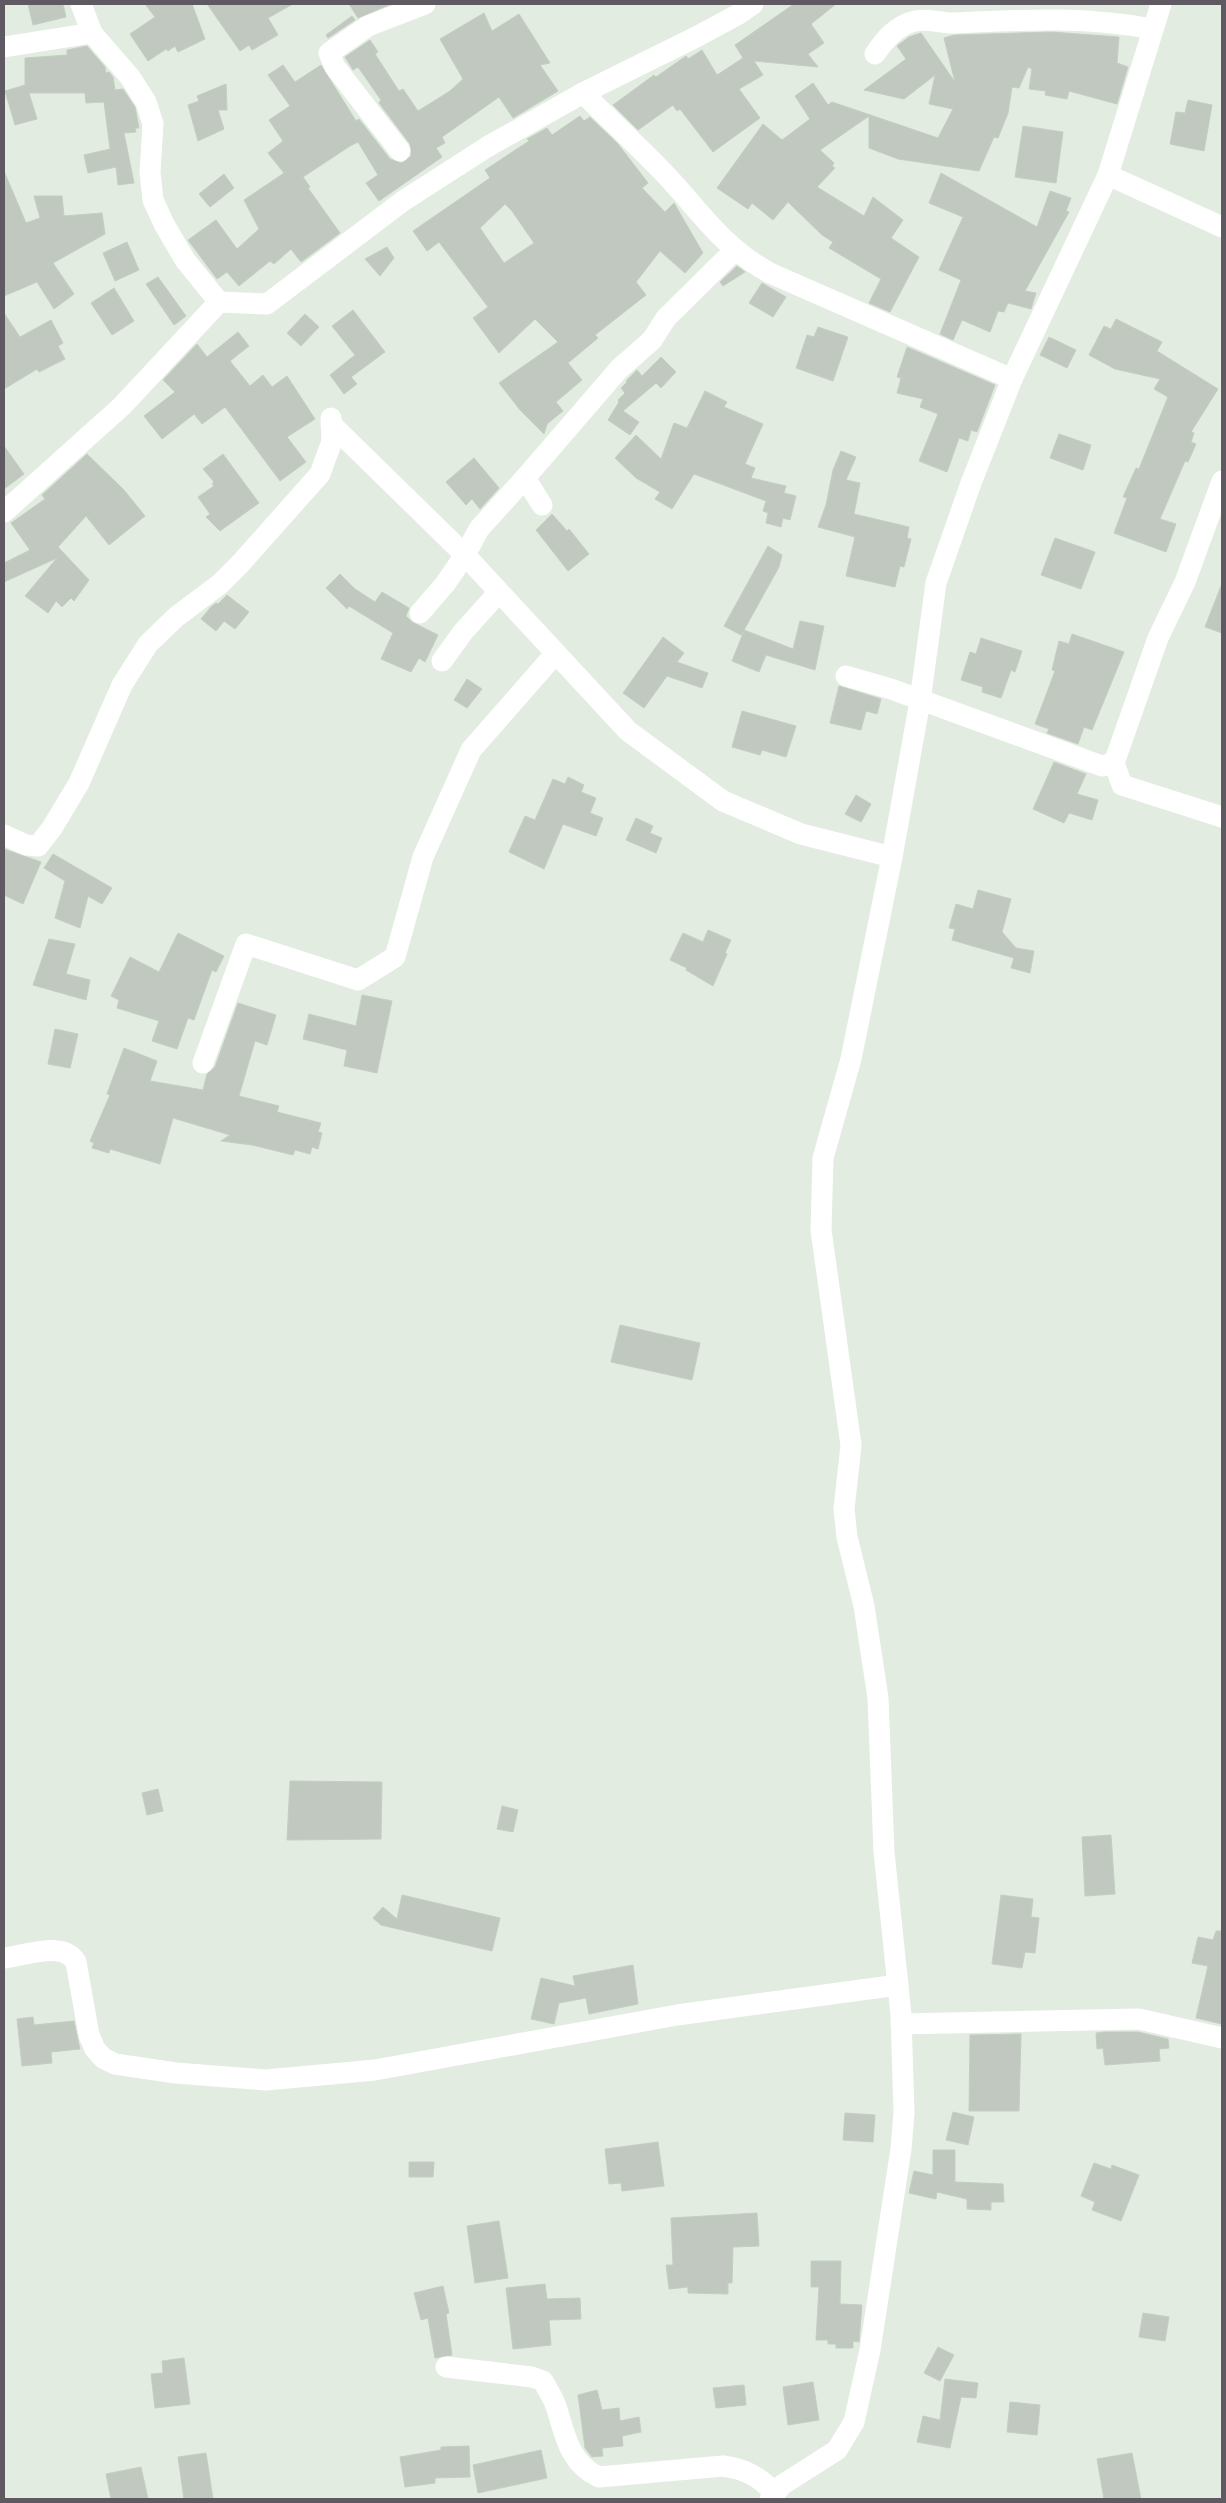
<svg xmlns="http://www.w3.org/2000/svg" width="1226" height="2503" font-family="Lato,sans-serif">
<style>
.building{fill:#c1c8c0;stroke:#c2d0c0;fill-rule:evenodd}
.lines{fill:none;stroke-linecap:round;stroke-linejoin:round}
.street{stroke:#fff;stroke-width:21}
</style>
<rect width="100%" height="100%" fill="#e2ece1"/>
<!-- building -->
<g class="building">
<path d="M28,4H63L66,17L33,25Z"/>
<path d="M145,4H192L205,39L178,52L175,46L168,51L166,49L148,61L130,34L155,17Z"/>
<path d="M207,4H293L268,18L278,35L252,50L249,45L240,51Z"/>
<path d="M349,4H391L358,18Z"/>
<path d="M794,4H836L811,24L824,43L808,54L818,67L754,61L763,75L739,89L760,118L713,152L680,109L677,111L673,105L638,130L613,105L654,75L656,77L686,56L688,59L702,50L717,75L743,58L735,45Z"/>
<path d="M484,13L492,31L519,14L550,63L540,65L558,91L513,118L499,97L442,137L445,143L436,148L442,157L379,201L366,183L378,175L358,142L350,146L303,177L310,187L308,188L340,233L301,262L291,249L274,264L270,261L239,286L227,272L217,279L188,240L216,220L237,249L259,229L244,200L284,173L268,153L283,141L269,120L290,106L268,75L283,65L295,82L321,65L356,121L359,119L390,159L402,163L411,156L410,144L379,103L381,100L358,67L353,70L345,57L370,40L378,52L375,54L399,91L403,89L418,111L450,91L463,79L440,39Z"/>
<path d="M352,16L355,20L328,38L326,35Z"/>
<path d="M921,33L955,82L944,38L954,35L1052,32L1119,37L1117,63L1128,67L1117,104L1069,91L1067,99L1045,95L1046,91L1029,89L1032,69L1028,67L1019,88L1012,87L1008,113L998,138L994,137L979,171L898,159L869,148V116L820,150L834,163L832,166L835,168L817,187L864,216L873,197L903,220L891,238L919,257L890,312L869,303L881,279L829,248L833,242L822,235L788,202L773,220L752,203L748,209L717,188L763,124L782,140L810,119L795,96L813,83L828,105L832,102L938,138L953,109L929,104L935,75L904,99L864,90L906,59L897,46L909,37Z"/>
<path d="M87,46L105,67L106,73L109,72L113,77L115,90L123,89L135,107L139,128H135L136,132L124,133L134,183L118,185L116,167L88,173L84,155L110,149L104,102L86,103L85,93H29L37,119L15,125L5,91L25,85V58L67,55V50Z"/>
<path d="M226,84L227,110H218L224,129L198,141L188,105L199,101L197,96Z"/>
<path d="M1188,100L1212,105L1204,151L1170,144L1176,112L1185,113Z"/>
<path d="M580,116L584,121L590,117L618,144L648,183L642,188L665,212L674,203L703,253L685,273L660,251L636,282L646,295L595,335L598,338L568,363L582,380L556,402L563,411L547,424L544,434L520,410L499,383L558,342L535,319L499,353L473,318L488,307L439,242L427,251L413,231L490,178L485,170L529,141L527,139L547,128L552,135ZM505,204L512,211L534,243L504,263L480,228Z"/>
<path d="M1023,126L1063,132L1056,183L1015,177Z"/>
<path d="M4,171L26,223L40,218L34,196H62L64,216L102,213L105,234L53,263L74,294L54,309L37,282L4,296Z"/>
<path d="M941,173L1037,227L1050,191L1071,198L1066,211L1069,212L1025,291L1036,293L1031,309L1008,303L1004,312L998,311L990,332L962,320L953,340L940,334L961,280L939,270L963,217L929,203Z"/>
<path d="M224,174L234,188L210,207L199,194Z"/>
<path d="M127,242L139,270L115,281L103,253Z"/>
<path d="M387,247L394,258L380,276L365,259Z"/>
<path d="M737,266L745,272L723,286L720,282Z"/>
<path d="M158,277L186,316L174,325L146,284Z"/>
<path d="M762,283L786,297L773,317L749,303Z"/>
<path d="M114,288L134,321L112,335L91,303Z"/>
<path d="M353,310L385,352L351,377L357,384L344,394L330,375L355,355L332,326Z"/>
<path d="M4,313L20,337L51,320L63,343L58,346L65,359L39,372L37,369L4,389Z"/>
<path d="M305,314L319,327L301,346L287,333Z"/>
<path d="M1116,319L1162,342L1157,351L1218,389L1191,432L1194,433L1191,442L1196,444L1188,462L1185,461L1160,519L1176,524L1166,552L1114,533L1127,498L1123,497L1136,468L1139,469L1168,397L1154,389L1160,379L1115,369L1089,355L1104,326L1111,329Z"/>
<path d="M818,327L848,337L833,381L796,368L807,335L814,337Z"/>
<path d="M238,332L249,346L230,361L250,386L263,375L272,387L287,376L315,419L287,437L306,462L280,481L225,407L202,424L194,414L162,439L144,416L175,392L163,380L197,344L207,357Z"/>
<path d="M1049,337L1076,350L1067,368L1040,355Z"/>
<path d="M907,347L995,385L977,432L971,430L968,441L959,438L947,472L919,461L938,414L920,407L923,399L897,393L901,378L897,377Z"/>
<path d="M661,357L676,372L661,388L656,383L623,411L639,422L630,435L608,420L619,402L618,400L625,393L621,388L627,382L626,381L637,370L642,376Z"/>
<path d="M705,391L727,402L724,407L763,424L745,464L755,468L751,478L786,486L784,493L796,496L790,520L783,518L781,527L766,523L768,513L763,511L766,501L694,474L672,509L655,499L660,492L636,478L615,458L636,435L661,459L674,423L687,428Z"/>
<path d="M1059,434L1091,445L1083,470L1050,458Z"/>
<path d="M4,446L24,474L4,489Z"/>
<path d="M841,451L856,457L846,480L860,483L854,514L909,527L907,538L911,539L904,567L900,566L895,587L846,576L855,537L818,527L826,505L833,470Z"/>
<path d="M87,454L124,490L145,516L109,545L86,516L58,547L89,580L74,601L71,598L62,607L56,601L48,613L25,596L57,558L4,582V563L30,550L11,523L45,499L42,495Z"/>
<path d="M223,454L259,503L220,531L206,517L210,514L198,497L214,486L212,484L214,482L203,469Z"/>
<path d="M474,458L499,488L480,509L472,499L466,505L446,482Z"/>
<path d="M552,514L567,531L569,529L589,554L568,571L536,530Z"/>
<path d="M1055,538L1095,552L1081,589L1041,575Z"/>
<path d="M768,546L782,555L779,567L744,630L793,649L800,621L824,626L815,670L766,655L759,672L732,661L744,631L741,635L724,626Z"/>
<path d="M340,574L355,589L375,602L382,592L409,608L406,616L412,622L438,635L425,662L419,658L411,672L381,659L393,633L349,606L347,609L326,588Z"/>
<path d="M1221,586H1222V633L1205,627Z"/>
<path d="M227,595L249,612L235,629L224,621L216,631L201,619L211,607L216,603L218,604Z"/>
<path d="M1072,634L1124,652L1092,730L1084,727L1078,744L1047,733L1049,729L1035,724L1055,671L1052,670L1059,641L1069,644Z"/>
<path d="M663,637L684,653L677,662L708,673L702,688L667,676L644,708L623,693Z"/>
<path d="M981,638L1022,651L1015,672L1011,670L1001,698L982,692L983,687L961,680L970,652L976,654Z"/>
<path d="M467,679L482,689L467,708L454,700Z"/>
<path d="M839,686L881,699L877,714L866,711L861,730L830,723Z"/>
<path d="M742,711L796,726L786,757L762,750L760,755L732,747Z"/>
<path d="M1054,762L1086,774L1077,794L1098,800L1092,820L1069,813L1064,823L1033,809Z"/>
<path d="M568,777L584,785L581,792L596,798L590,813L603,818L596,836L563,824L544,869L509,852L525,816L535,820L553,779L565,784Z"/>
<path d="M856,795L871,804L861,822L845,814Z"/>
<path d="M636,818L653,826L650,833L662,838L656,853L626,840Z"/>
<path d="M4,849L41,862L23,904L4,895Z"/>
<path d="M53,854L112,888L102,904L88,896L80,928L55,918L65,881L44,868Z"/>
<path d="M978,890L1011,899L1002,932L1016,948L1034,951L1030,973L1011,968L1014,958L952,940L955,929L949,928L956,904L973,909Z"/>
<path d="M708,930L731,940L725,953L727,954L713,986L686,970L687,968L670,960L683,933L703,942Z"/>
<path d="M178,933L224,956L216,972L212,970L194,1020L188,1018L177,1049L152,1041L159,1021L117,1008L119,1000L111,996L130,957L159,972Z"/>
<path d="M49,939L75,944L66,974L90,980L86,1000L33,985Z"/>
<path d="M362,995L392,1001L377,1073L344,1066L347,1050L303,1039L309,1014L356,1026Z"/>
<path d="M238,1003L276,1015L267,1045L255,1041L239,1096L279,1106L277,1112L321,1123L318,1132L322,1133L318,1149L312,1147L310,1154L295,1150L293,1155L252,1145L221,1141L230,1135L173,1118L160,1164L110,1149L109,1153L92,1148L94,1143L90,1141L110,1095L107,1094L124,1048L157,1061L150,1081L203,1090L207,1074L215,1067Z"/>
<path d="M55,1029L78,1034L70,1068L48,1064Z"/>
<path d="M620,1325L700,1343L692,1380L611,1362Z"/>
<path d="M290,1781L382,1782L381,1839L287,1840Z"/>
<path d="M158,1789L163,1811L147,1815L142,1793Z"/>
<path d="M502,1806L518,1810L513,1832L497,1829Z"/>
<path d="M1111,1835L1115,1894L1085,1896L1082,1837Z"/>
<path d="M402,1895L500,1918L492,1951L381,1925L373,1918L383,1907L397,1919Z"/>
<path d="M1001,1895L1033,1899L1031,1917L1039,1918L1035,1953L1025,1952L1022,1968L992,1964Z"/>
<path d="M1216,1931H1222V2024L1196,2018L1208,1966L1192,1963L1198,1937L1213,1940Z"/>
<path d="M633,1965L638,2004L589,2014L586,1998L559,2003L554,2024L531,2019L541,1978L575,1986L573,1976Z"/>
<path d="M33,2017L34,2025L74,2021L80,2049L51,2052L52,2063L22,2066L17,2019Z"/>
<path d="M1104,2032H1138L1168,2039L1169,2048L1159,2049L1160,2061L1105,2065L1103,2048L1097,2049L1096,2033Z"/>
<path d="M1021,2034L1019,2111H969L970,2035Z"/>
<path d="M953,2112L974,2117L968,2145L946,2140Z"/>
<path d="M845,2113L875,2115L873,2142L843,2140Z"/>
<path d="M658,2142L664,2186L622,2191L621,2183L609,2184L605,2149Z"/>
<path d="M933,2150H955V2182L1003,2184L1004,2202H991V2210L967,2209V2199L937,2192L936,2199L909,2193L914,2171L933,2175Z"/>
<path d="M409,2162H434L433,2177H409Z"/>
<path d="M1094,2163L1111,2169L1112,2165L1139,2175L1121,2221L1092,2210L1095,2202L1081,2196Z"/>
<path d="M757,2213L759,2246L733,2247L732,2283H728V2294L688,2293V2287L669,2289L666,2265H673L671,2218Z"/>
<path d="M499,2221L508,2278L475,2283L467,2226Z"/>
<path d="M811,2261H841L840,2304L862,2305L859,2342L853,2341V2348H836V2344H828V2340H816L819,2287H811Z"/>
<path d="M545,2284L547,2299L580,2298L581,2319L549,2320L551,2345L513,2349L506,2288Z"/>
<path d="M443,2286L449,2313L446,2314L452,2355L435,2358L428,2318L421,2320L414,2293Z"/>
<path d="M1143,2313L1169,2317L1165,2341L1139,2337Z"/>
<path d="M938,2347L954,2355L940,2381L924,2373Z"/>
<path d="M184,2358L190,2404L155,2408L151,2374L163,2373L162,2361Z"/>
<path d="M945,2379L978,2383L976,2398L961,2397L950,2448L917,2442L923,2416L940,2420Z"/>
<path d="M813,2382L819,2420L788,2425L783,2387Z"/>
<path d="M744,2385L746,2405L716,2408L713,2388Z"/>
<path d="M597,2390L602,2410L619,2408L620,2421L639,2417L641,2432L622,2436L623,2446L602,2448L603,2456L592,2457L585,2448L578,2395Z"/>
<path d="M1010,2402L1040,2405L1037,2435L1007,2432Z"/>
<path d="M469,2446L470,2477L435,2478V2483L405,2487L400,2457L441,2450V2447Z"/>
<path d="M541,2450L547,2478L478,2493L473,2465Z"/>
<path d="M206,2453L213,2499H184L178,2457Z"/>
<path d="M1132,2453L1141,2499H1104L1097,2459Z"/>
<path d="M141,2467L148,2499H111L106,2474Z"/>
</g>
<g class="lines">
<!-- street -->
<g class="street">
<path d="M81,4L92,33L130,77L146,102L153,124L150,172L153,200L164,224L185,260L219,302L267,304L403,201L487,147L583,93L698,36L737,15L753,4"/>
<path d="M4,47L92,33"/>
<path d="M875,54C885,39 897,25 915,21C927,18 941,23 953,23C1020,20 1085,16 1152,29"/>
<path d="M583,93C610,120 638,146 665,174C701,212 722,247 770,273L1012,379"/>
<path d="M400,151L335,67L329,53L368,26L425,4"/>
<path d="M1108,175L1222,227"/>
<path d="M331,424L465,555L445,584L420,613"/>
<path d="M525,478L479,529L465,555L628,731L723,801L801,834L892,857"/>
<path d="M542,505L525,478L619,369L652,340L666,318L735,250"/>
<path d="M4,512L122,406L219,302"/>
<path d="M442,661L463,632L499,592"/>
<path d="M846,676L891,689L1102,766L1114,763L1158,638L1185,582L1222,481"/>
<path d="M1114,763L1122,785L1222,817"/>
<path d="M4,835L26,845L38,846L52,828L79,783L122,685L148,644L176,617L220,584L240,564L320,474L332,441L331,418"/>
<path d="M203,1063L246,944L358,980L395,957L423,857L471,750L556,653"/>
<path d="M4,1958C25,1956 63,1940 76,1962L89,2035L95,2049L103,2058L115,2064L176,2073L266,2080L375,2070L677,2015L898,1985"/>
<path d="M901,2024L1139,2019L1222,2038"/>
<path d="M446,2367L532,2377L543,2381C548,2390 553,2398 556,2406C565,2435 569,2463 599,2477L723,2466C746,2469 759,2477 775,2493"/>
<path d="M770,2499L782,2485L837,2450L854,2422L870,2350L901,2149L904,2113L901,2015L884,1852L878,1698L864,1606L847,1537L844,1509L851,1445L821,1230L823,1158L851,1059L892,857L920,701L936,583L971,483L1012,379L1108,175L1161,4"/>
</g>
</g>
<!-- border -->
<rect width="1226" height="2503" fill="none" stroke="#5f5961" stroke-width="10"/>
</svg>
